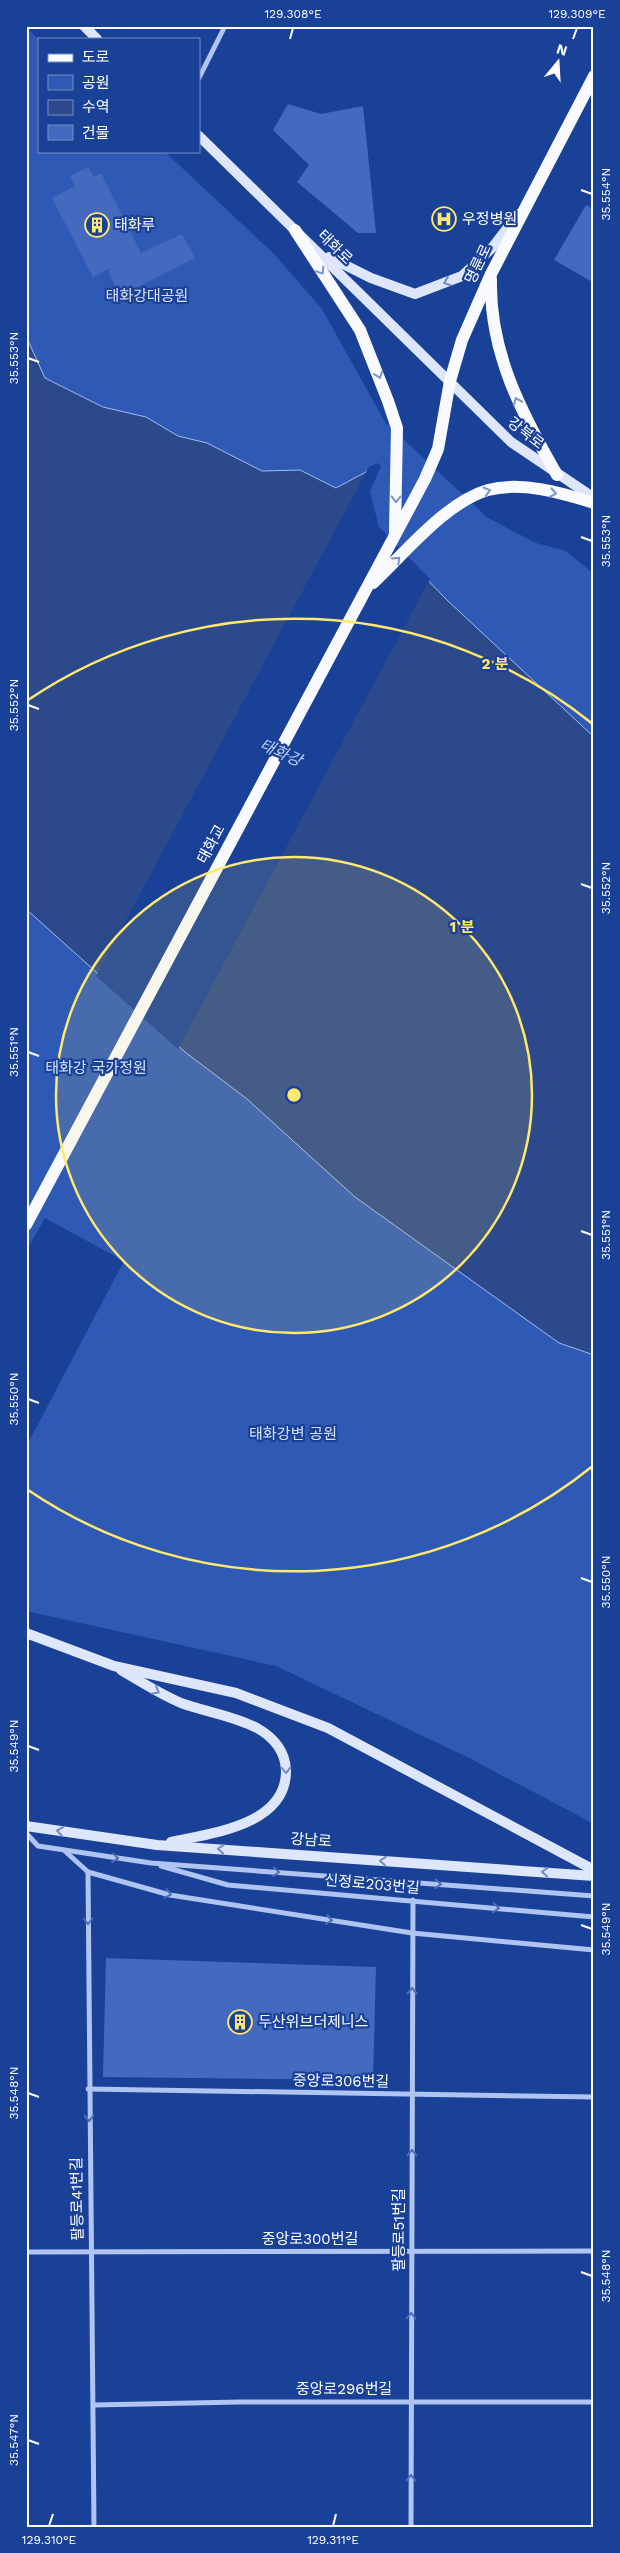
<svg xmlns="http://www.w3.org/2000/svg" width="620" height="2553" font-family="'Work Sans','Noto Sans KR',sans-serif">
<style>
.green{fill:#2e5ab5}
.water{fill:#2c498b;stroke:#a2bdf3}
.pier{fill:#1a4198}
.building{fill:#436abf}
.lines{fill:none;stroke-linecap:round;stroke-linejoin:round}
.minor{stroke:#afc4f1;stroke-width:5}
.secondary{stroke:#dde6fb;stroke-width:10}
.primary{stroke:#f8faff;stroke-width:12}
.oneway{stroke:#7e94c6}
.oneway2{stroke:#728bc5}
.oneway3{stroke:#4e6fb7}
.ticks{fill:none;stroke:#fff;stroke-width:2}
.ring{fill:none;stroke:#ffe86e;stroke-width:2.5}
.labels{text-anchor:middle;stroke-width:4.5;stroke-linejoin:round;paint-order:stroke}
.poi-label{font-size:15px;fill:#fff;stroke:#1a4198;text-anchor:start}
.street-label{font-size:15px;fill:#fff;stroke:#1a4198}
.park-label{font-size:15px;fill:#d6e2fb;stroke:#1a4198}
.water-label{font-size:16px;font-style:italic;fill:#bbcff7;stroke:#1a4198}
.centre{fill:#ffe86e;stroke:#1a4198;stroke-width:2.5}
.ring-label{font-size:15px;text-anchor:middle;font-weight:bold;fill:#ffe86e;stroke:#1a4198;stroke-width:4.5;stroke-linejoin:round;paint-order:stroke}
.neatline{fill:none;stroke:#fff;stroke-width:2}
.ticks-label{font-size:12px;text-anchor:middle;fill:#fff}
</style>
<rect width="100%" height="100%" fill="#1a4198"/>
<!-- green -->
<g class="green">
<path d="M26,28L39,39V151H164L273,253L322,309L385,422L488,518L536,543L566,551L594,574V737L448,601L336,488L300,470L262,471L207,443L178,436L146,417L103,407L45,378L26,336Z"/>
<path d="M26,909L185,1052L247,1099L355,1197L559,1343L594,1355V1824L469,1758L276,1666L26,1611V1447L124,1261L45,1218L26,1251Z"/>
</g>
<!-- water -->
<path class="water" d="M26,336L45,378L103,407L146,417L178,436L207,443L262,471L300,470L336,488L379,465L367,492L377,528L448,601L594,737V1355L559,1343L355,1197L247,1099L185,1052L26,909Z"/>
<!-- pier -->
<path class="pier" d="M378,463L381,466L370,492L379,527L430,579L178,1049L96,976L369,467Z"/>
<!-- building -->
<g class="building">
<path d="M288,104L321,114L363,106L376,233H358L297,182L309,165L273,130Z"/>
<path d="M88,167L94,177L101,173L141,253L182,234L195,258L120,296L108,271L111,268L93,277L52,198L75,186L70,176Z"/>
<path d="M586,205L594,209V283L554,260Z"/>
<path d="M106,1958L376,1967L373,2080L103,2077Z"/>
</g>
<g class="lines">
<!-- minor -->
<g class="minor">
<path d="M199,78L225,26"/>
<path d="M26,1833L38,1846L151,1863L594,1896"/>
<path d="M66,1852L88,1872L170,1895L412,1933L594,1950"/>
<path d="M161,1866L228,1885L594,1917"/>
<path d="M88,1872L94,2527"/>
<path d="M88,2089L594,2097"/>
<path d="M26,2252L594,2251"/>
<path d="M94,2405L240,2402H594"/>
<path d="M411,2527L413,1900"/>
</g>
<!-- secondary -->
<g class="secondary">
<path d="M84,26L97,39"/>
<path d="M199,136L511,442L594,498"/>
<path d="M329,257L371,278L415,294L462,276L492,248L518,214"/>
<path d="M26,1633L114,1666L236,1693L328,1728L594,1870"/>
<path d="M121,1670C141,1682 160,1694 181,1703C206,1712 234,1716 257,1728C273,1737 285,1751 286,1770C287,1825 212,1833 171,1842"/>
<path d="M26,1826L157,1845L594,1876"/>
</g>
<!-- primary -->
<g class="primary">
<path d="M295,230L360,330L388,401L397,428L395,532"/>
<path d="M491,279C489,352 522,414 557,475"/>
<path d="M373,583C405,553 446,502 488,490C522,481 562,493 594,503"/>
<path d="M26,1225L425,479L438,449L450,381L462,340L491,274L594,76"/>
</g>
</g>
<!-- one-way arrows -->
<defs><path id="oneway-chevron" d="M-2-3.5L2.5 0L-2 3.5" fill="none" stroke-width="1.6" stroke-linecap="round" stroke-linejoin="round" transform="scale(1.25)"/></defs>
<g class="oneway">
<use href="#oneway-chevron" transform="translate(321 271) rotate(57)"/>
<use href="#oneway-chevron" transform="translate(379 375) rotate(70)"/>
<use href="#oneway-chevron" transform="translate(517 401) rotate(-112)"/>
<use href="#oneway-chevron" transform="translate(487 491) rotate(-16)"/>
<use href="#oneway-chevron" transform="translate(553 493) rotate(11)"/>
<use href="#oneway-chevron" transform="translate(396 499) rotate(91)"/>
<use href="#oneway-chevron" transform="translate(397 560) rotate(-44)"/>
</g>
<g class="oneway2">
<use href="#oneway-chevron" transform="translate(447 282) rotate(159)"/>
<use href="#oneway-chevron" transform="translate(156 1691) rotate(29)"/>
<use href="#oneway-chevron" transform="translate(286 1770) rotate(89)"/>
<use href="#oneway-chevron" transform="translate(60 1831) rotate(-172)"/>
<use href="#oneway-chevron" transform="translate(221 1849) rotate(-176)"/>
<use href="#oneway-chevron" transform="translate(383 1861) rotate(-176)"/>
<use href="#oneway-chevron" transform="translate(545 1872) rotate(-176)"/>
</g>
<g class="oneway3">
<use href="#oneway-chevron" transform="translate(115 1858) rotate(7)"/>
<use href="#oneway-chevron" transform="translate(276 1872) rotate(4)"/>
<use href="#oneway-chevron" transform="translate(438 1884) rotate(4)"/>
<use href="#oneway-chevron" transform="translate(168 1894) rotate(13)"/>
<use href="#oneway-chevron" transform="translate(496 1908) rotate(5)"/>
<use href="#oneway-chevron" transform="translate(329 1920) rotate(9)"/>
<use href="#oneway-chevron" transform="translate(88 1921) rotate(90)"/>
<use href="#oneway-chevron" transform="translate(412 1991) rotate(-90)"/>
<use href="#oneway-chevron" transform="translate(89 2118) rotate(89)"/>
<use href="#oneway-chevron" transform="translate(412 2153) rotate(-90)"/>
<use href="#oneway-chevron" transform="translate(411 2316) rotate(-90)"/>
<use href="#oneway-chevron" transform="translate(411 2478) rotate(-90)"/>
</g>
<!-- ticks -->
<path class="ticks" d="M290,39L293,28M573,39L577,28M581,190L592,194M28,358L39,362M581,537L592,541M28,705L39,709M581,884L592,888M28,1052L39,1056M581,1231L592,1235M28,1399L39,1403M581,1578L592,1582M28,1746L39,1750M581,1925L592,1929M28,2093L39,2097M581,2272L592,2276M28,2440L39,2444M49,2526L53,2514M333,2526L336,2514"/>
<!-- distance rings -->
<circle cx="294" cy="1095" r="238" fill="#ffe86e" fill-opacity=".12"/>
<g class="ring">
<circle cx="294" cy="1095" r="238"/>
<path d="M594 1465A476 476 0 0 1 28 1490M28 700A476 476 0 0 1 594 725"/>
</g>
<!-- icons -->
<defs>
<g id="hospital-ring" transform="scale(1.25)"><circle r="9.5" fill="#1a4198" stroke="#ffe86e" stroke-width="1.5"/><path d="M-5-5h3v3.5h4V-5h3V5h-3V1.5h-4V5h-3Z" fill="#ffe86e"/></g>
<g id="building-ring" transform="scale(1.25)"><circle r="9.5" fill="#1a4198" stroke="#ffe86e" stroke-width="1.5"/><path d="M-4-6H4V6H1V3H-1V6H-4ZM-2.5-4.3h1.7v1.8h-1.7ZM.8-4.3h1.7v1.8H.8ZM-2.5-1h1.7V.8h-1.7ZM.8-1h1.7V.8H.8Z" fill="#ffe86e"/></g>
</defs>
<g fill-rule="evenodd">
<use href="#hospital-ring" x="444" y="219"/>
<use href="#building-ring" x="97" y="225"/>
<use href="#building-ring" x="240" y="2022"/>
</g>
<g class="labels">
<!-- poi labels -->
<g class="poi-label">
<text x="462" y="224">우정병원</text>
<text x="114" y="230">태화루</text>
<text x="258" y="2027">두산위브더제니스</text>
</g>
<!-- street labels -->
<g class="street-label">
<text transform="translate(335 247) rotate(44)" y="5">태화로</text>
<text transform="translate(478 264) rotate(-65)" y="5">명륜로</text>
<text transform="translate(526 433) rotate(38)" y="5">강북로</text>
<text transform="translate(211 844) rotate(-62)" y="5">태화교</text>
<text transform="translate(311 1840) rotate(4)" y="5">강남로</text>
<text transform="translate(372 1884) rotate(5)" y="5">신정로203번길</text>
<text transform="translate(341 2081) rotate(1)" y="5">중앙로306번길</text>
<text transform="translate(77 2199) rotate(-91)" y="5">팔등로41번길</text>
<text transform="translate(399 2230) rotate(-90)" y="5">팔등로51번길</text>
<text x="310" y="2244">중앙로300번길</text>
<text x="344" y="2394">중앙로296번길</text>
</g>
<!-- park labels -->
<g class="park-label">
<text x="147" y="301">태화강대공원</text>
<text x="96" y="1073">태화강 국가정원</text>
<text x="293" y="1439">태화강변 공원</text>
</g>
<!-- water labels -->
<g class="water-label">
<text transform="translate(281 752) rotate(24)" y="6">태화강</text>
</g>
</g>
<circle cx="294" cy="1095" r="8" class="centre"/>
<g class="ring-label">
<text x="495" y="669">2 분</text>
<text x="462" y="932">1 분</text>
</g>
<!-- border -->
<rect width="620" height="2553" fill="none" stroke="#1a4198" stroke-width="55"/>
<!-- legend -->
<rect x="38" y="38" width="162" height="115" fill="#1a4198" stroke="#768dc1"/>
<rect x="48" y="54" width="25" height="8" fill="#f8faff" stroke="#768dc1"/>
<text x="82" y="62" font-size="15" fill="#ffffff">도로</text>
<rect x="48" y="75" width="25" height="15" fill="#2e5ab5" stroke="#768dc1"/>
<text x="82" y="88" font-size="15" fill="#ffffff">공원</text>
<rect x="48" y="100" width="25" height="15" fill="#2c498b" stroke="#768dc1"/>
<text x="82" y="112" font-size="15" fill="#ffffff">수역</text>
<rect x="48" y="125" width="25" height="15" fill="#436abf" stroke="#768dc1"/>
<text x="82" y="138" font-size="15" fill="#ffffff">건물</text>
<!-- north arrow -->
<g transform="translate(558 62) rotate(18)" stroke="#1a4198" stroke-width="4" paint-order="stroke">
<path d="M0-4L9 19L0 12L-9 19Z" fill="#ffffff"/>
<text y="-8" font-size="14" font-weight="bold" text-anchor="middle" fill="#ffffff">N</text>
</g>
<rect x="28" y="28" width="564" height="2498" class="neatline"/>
<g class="ticks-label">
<text x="293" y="18">129.308°E</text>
<text x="577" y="18">129.309°E</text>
<text transform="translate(606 194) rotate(-90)" y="4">35.554°N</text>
<text transform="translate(14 358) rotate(-90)" y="4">35.553°N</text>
<text transform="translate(606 541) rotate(-90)" y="4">35.553°N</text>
<text transform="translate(14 705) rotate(-90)" y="4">35.552°N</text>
<text transform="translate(606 888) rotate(-90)" y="4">35.552°N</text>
<text transform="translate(14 1052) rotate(-90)" y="4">35.551°N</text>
<text transform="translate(606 1235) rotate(-90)" y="4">35.551°N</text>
<text transform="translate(14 1399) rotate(-90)" y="4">35.550°N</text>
<text transform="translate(606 1582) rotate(-90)" y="4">35.550°N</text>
<text transform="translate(14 1746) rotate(-90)" y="4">35.549°N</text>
<text transform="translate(606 1929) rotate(-90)" y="4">35.549°N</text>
<text transform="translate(14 2093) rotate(-90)" y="4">35.548°N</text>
<text transform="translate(606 2276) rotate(-90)" y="4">35.548°N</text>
<text transform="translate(14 2440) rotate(-90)" y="4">35.547°N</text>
<text x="49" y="2544">129.310°E</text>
<text x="333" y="2544">129.311°E</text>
</g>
</svg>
